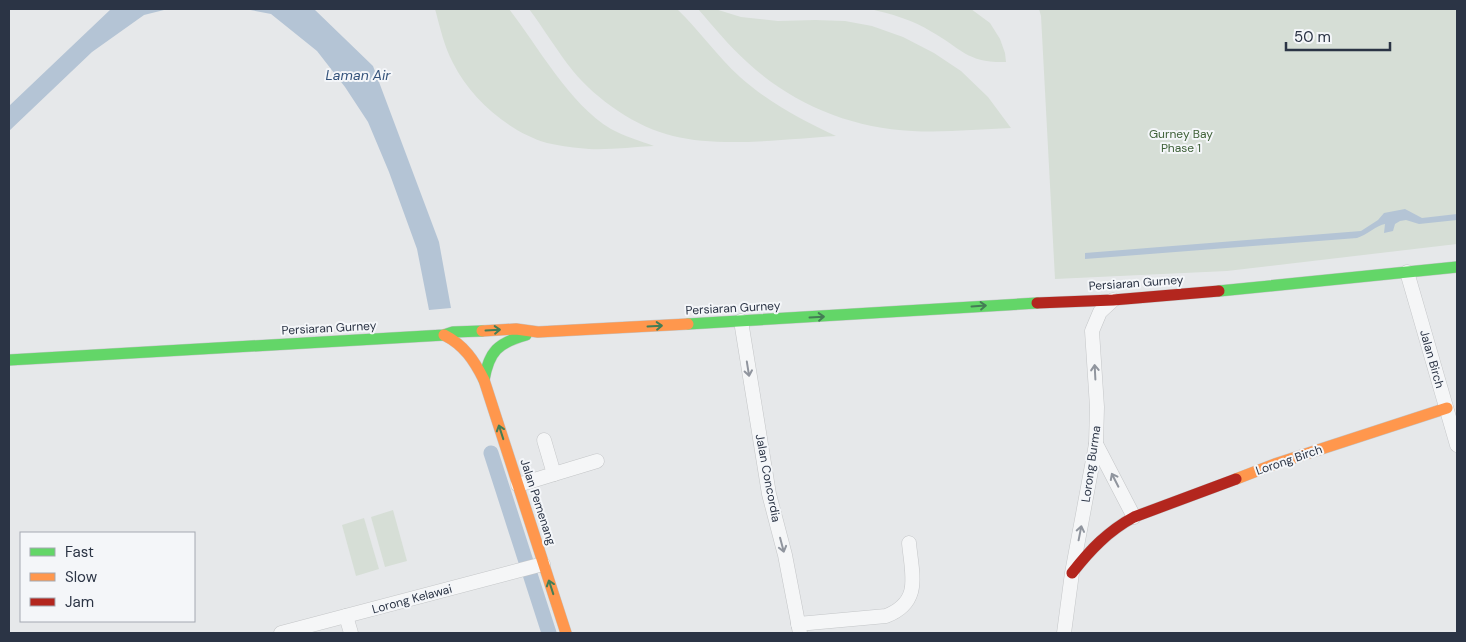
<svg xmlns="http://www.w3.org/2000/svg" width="1466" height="642" font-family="'DM Sans',sans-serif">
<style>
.green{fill:#d6ded6}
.water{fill:#b4c4d5}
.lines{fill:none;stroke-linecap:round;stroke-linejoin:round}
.canal{stroke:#b4c4d5;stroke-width:15}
.street-casing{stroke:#c4c6c8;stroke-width:15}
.fast-casing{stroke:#c4c6c8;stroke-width:12}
.slow-casing{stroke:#c4c6c8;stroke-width:12}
.jam-casing{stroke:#c4c6c8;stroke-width:12}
.street{stroke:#f5f6f7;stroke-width:14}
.fast{stroke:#63d668;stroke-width:11}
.slow{stroke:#ff974d;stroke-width:11}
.jam{stroke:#b3261e;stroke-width:11}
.oneway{stroke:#447d55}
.oneway2{stroke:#90959e}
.labels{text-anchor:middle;stroke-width:4;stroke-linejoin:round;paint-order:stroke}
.park-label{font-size:12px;fill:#3f6138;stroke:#f4f6f9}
.street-label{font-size:12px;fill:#2b3445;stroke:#f4f6f9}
.water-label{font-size:14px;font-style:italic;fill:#34527a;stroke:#f4f6f9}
</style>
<rect width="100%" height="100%" fill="#e6e8ea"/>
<!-- green -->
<g class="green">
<path d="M435,9H509C538,46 569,104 611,129C624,136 640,141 654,146C633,147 610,150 589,149C576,148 560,146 547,143C509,132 471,99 453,63C444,46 440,27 435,9Z"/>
<path d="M529,9H677C699,30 717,56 740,77C768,102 802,120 836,136C786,139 721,148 673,136C636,127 597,100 573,71C557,51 544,29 529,9Z"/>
<path d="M698,9H715L741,17L778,21L815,20L845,21L872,26L903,37L934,53L961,71L988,97L1011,128C979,129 945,133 912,131C851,128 792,104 747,62C729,46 714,27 698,9Z"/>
<path d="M870,9H971L990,23L1000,39L1005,53L1006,62C967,63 962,49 932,32C913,20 892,14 870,9Z"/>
<path d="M1039,9H1457V244L1227,271L1055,279L1041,16Z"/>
<path d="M393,510L407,561L385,567L371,517Z"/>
<path d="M364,518L379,569L356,576L342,525Z"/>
</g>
<!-- water -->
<g class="water">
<path d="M111,9H168L144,15L92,52L9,131V106Z"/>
<path d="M245,9H314L373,66L439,242L451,308L429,310L417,249L389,172L368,122L345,87L317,51L271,14Z"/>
<path d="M1405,209L1422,218L1457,214V220L1419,224L1406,220L1400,221L1395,224L1393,231L1384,233L1385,224C1377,225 1367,235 1357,238L1085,259V253L1361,231L1378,220L1384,213Z"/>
</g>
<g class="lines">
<!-- canal -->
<path class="canal" d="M491,453L549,633"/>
<!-- street casing -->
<g class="street-casing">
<g id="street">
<path d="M1407,272L1457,445"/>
<path d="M741,321L769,494L785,555L800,633"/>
<path d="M1096,444L1134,517"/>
<path d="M554,474L597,461"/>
<path d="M518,485L554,474L544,440"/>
<path d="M346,616L351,633"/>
<path d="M798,624L886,616C922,602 912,575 909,543"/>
<path d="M281,633L543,564"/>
<path d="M1064,633L1072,573L1096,444L1097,407L1092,331L1100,312L1113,300"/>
</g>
</g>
<!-- fast casing -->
<g class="fast-casing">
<g id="fast">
<path d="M1219,291L1457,267"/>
<path d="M688,324L1037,303"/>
<path d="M9,360L444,335L453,332L482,331"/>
<path d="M484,380C489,351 498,343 526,335"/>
</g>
</g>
<!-- slow casing -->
<g class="slow-casing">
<g id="slow">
<path d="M482,331L516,329L538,332L688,324"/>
<path d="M444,335C464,345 474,360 484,380L566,633"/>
<path d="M1236,479L1275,464L1447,408"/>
</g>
</g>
<!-- jam casing -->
<g class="jam-casing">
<g id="jam">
<path d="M1037,303L1113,300L1219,291"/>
<path d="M1072,573C1090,550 1108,531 1134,517L1236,479"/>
</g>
</g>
<!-- street -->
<use href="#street" class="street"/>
<!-- fast -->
<use href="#fast" class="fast"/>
<!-- slow -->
<use href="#slow" class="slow"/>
<!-- jam -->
<use href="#jam" class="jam"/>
</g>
<!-- one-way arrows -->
<defs><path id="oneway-shaft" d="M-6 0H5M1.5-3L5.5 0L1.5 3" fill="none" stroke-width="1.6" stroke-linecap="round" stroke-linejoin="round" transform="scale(1.25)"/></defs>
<g class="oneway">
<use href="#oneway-shaft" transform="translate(979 306) rotate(-4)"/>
<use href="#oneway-shaft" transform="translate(817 317) rotate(-3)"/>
<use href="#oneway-shaft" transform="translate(655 326) rotate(-3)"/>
<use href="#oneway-shaft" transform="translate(493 330) rotate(-3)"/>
<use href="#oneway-shaft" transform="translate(501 432) rotate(-108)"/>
<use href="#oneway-shaft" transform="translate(551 587) rotate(-108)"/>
</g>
<g class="oneway2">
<use href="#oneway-shaft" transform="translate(748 369) rotate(81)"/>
<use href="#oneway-shaft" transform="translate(1095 372) rotate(-93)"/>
<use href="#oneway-shaft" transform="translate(1115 480) rotate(-117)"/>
<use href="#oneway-shaft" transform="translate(1080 533) rotate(-79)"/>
<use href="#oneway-shaft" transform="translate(782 545) rotate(75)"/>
</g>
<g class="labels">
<!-- park labels -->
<g class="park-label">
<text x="1181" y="138">Gurney Bay<tspan x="1181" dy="14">Phase 1</tspan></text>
</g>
<!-- street labels -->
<g class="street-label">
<text transform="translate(1136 283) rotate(-4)" y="4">Persiaran Gurney</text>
<text transform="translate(733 308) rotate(-3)" y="4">Persiaran Gurney</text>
<text transform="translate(329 328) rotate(-3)" y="4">Persiaran Gurney</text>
<text transform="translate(1432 359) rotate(74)" y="4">Jalan Birch</text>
<text transform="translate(1289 460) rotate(-19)" y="4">Lorong Birch</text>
<text transform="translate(1091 464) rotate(-82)" y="4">Lorong Burma</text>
<text transform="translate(768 478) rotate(79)" y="4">Jalan Concordia</text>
<text transform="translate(538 502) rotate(72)" y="4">Jalan Pemenang</text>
<text transform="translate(412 599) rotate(-15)" y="4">Lorong Kelawai</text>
</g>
<!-- water labels -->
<g class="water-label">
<text x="358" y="80">Laman Air</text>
</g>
</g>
<!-- border -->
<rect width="1466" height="642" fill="none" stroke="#2b3445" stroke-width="20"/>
<!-- legend -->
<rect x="20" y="532" width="175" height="90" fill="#f4f6f9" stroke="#a4a8b1"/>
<rect x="30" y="548" width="25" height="8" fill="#63d668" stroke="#a4a8b1"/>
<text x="65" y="557" font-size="15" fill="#2b3445">Fast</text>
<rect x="30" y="573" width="25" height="8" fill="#ff974d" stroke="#a4a8b1"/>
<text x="65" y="582" font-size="15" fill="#2b3445">Slow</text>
<rect x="30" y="598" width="25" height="8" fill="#b3261e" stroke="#a4a8b1"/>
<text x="65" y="607" font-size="15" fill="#2b3445">Jam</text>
<!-- scale -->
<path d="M1286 42v8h104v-8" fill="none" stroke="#2b3445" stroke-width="2.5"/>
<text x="1294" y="42" font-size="15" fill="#2b3445" stroke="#f4f6f9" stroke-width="4" paint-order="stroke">50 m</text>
</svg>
